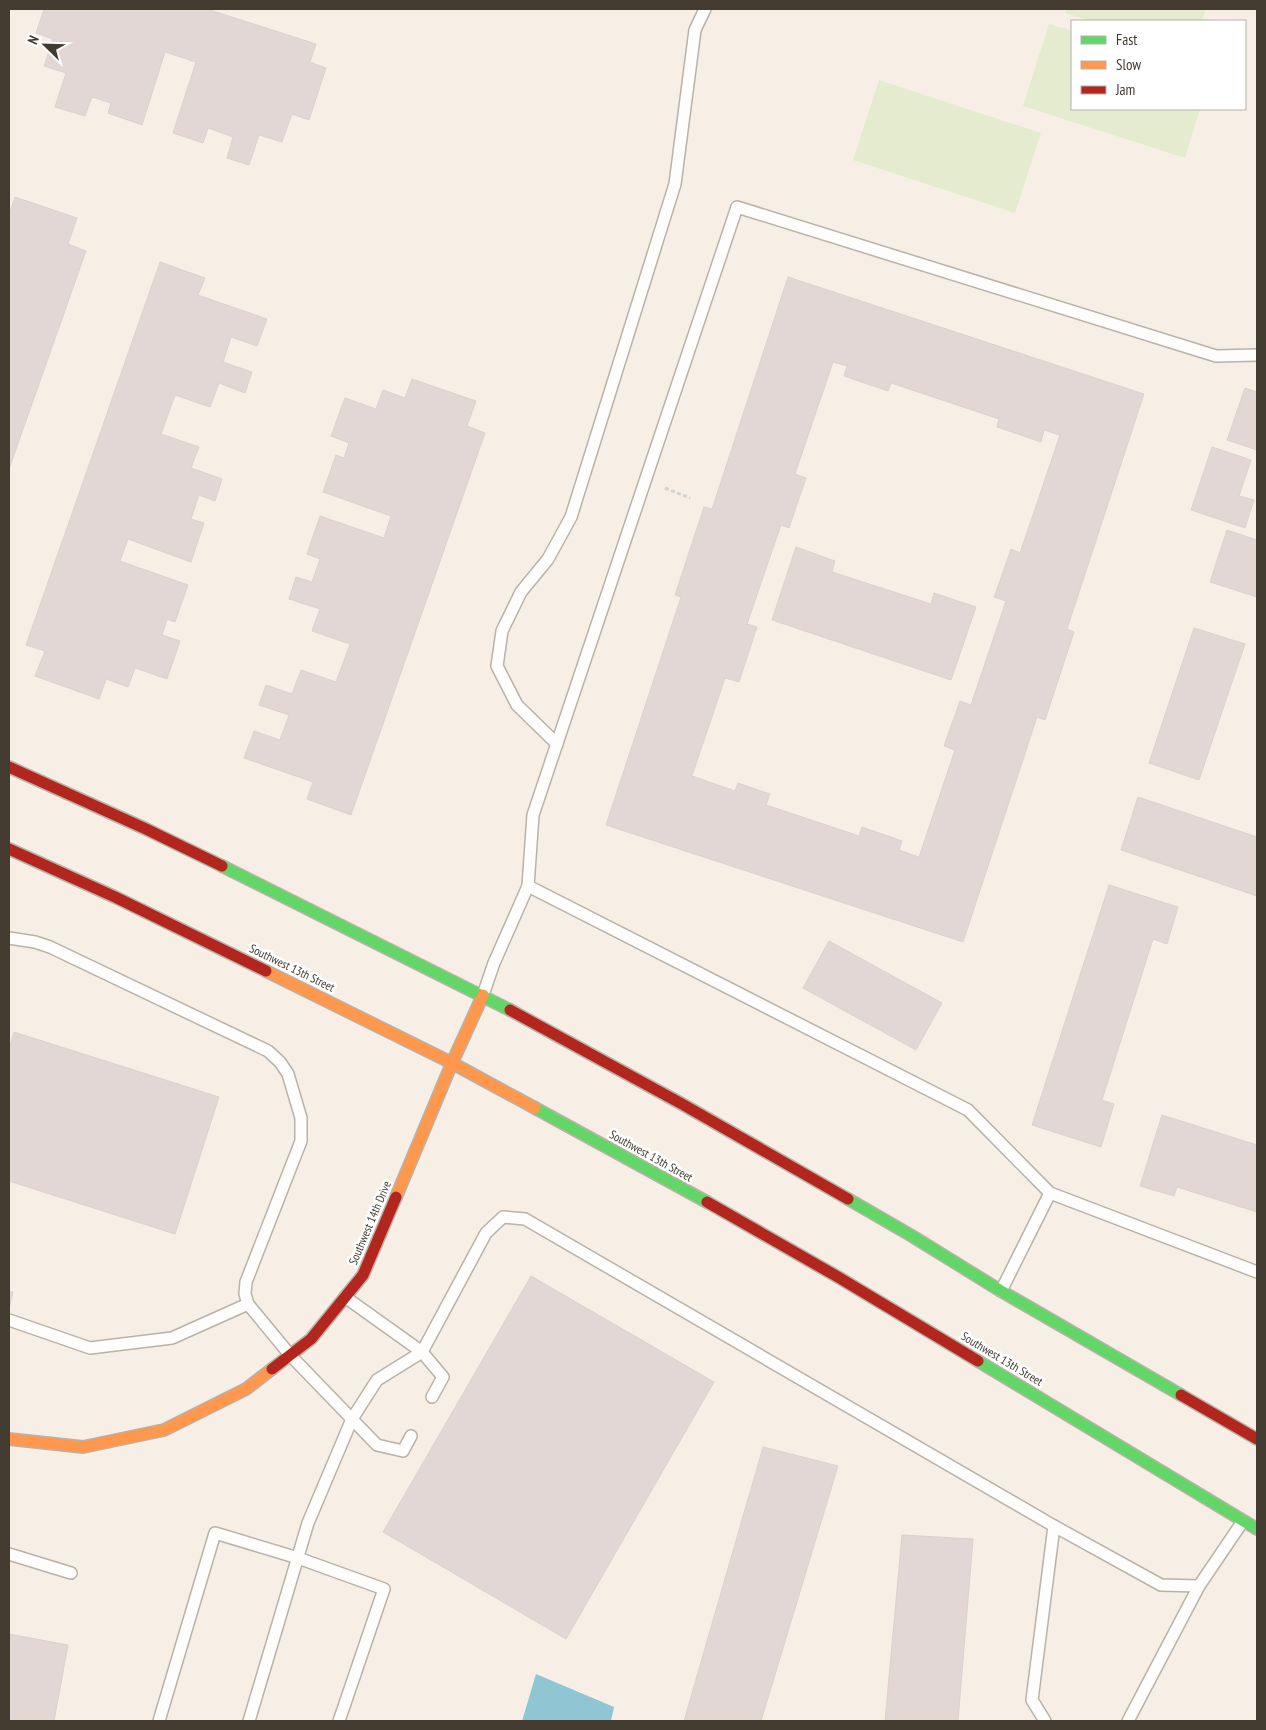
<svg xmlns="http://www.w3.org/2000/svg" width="1266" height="1730" font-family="'PT Sans Narrow',sans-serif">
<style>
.green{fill:#e5ebcf}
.water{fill:#90c6d3}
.building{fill:#e2d7d4;stroke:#dcd1cf;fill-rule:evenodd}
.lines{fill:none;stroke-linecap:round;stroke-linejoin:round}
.lane-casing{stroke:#b9b2a8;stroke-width:14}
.fast-casing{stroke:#b9b2a8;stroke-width:14}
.slow-casing{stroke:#b9b2a8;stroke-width:14}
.jam-casing{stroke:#b9b2a8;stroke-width:14}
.path{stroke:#d4d2ce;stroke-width:3;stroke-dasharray:4 2.5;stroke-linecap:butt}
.lane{stroke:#fefdfb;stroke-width:11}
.fast{stroke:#63d668;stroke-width:11}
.slow{stroke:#ff974d;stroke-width:11}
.jam{stroke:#b3261e;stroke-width:11}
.labels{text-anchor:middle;stroke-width:5;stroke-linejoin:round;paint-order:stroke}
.street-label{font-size:12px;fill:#443b30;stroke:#fff}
</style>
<rect width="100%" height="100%" fill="#f7efe6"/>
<!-- green -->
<g class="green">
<path d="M1067,9H1206L1202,21H1091L1065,13Z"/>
<path d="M1049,24L1072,31V109H1200L1185,158L1023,106Z"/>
<path d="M879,80L1041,133L1015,213L853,160Z"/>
</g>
<!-- water -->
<path class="water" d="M536,1674L614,1707L611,1721H522Z"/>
<!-- building -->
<g class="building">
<path d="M44,9H207L316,44L310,62L326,68L309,120L292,114L282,142L259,135L249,165L227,158L233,137L208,128L203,143L173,133L196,62L165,52L142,125L108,113L111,103L92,97L85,116L55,107L66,73L44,66L53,39L36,33Z"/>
<path d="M15,197L77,218L68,244L86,251L9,469V215Z"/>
<path d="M160,262L205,278L198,295L267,319L257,346L231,337L223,362L252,372L245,393L219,383L210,407L175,395L161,434L199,447L191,468L222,479L215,501L199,495L191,519L204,523L191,562L128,539L120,561L188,585L175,622L167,619L162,635L180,641L167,679L135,668L128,687L106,679L99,699L35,676L45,651L26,645Z"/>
<path d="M788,277L1144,394L1067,629L1074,632L1045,720L1037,717L963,942L606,825L681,597L675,595L704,507L712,509ZM833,362L847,366L844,376L888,391L891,383L999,419L997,427L1041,442L1044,430L1060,435L1020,553L1011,549L996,592L994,597L1006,601L971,705L960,701L944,746L955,750L919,857L899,850L902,841L862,827L859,836L766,805L770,794L738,783L735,791L692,776L725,678L739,682L757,627L747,624L781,525L789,528L806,478L795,474Z"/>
<path d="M412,379L476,401L467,426L485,433L351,815L307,799L313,782L244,758L254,731L280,740L289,715L259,705L266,685L292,694L301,670L336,682L350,644L312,631L320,609L289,599L296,577L312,582L320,559L307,554L320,516L384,538L391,516L323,492L336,455L344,458L349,443L331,436L345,398L376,409L383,390L405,398Z"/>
<path d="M1245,388L1257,392V450L1227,440Z"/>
<path d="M1212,447L1251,460L1239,496L1254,500L1245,528L1191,510Z"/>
<path d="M1227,530L1257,540V597L1210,582Z"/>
<path d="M796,547L835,561L832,572L931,604L934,593L976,607L951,680L772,620Z"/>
<path d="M1194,628L1245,644L1199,780L1149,763Z"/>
<path d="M1138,797L1257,837V896L1121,850Z"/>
<path d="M1109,885L1178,907L1167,944L1153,939L1102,1100L1114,1104L1101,1147L1032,1125Z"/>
<path d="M829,941L942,1003L916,1050L803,988Z"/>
<path d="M14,1032L219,1097L175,1234L9,1181V1049Z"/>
<path d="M1162,1115L1257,1145V1212L1177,1187L1174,1196L1140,1186Z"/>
<path d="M531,1276L714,1382L566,1639L383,1532Z"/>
<path d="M9,1291L13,1292L9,1309Z"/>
<path d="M763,1447L838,1466L761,1721H684Z"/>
<path d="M902,1535L973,1539L958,1721H885Z"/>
<path d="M9,1634L68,1645L54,1721H9Z"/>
</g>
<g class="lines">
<!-- lane casing -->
<g class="lane-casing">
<g id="lane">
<path d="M1257,355L1216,356L737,207L533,815L528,886L968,1110L1050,1193L1257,1272"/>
<path d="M557,744L517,705L497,666L502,631L521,592L548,559L571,517L675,184L695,30L705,9"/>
<path d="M9,938L35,942L50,947L268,1051L280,1062L288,1074L301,1118V1141L246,1282L245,1294L248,1304L290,1355L377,1445L403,1451L411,1436"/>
<path d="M483,995L494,963L528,886"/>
<path d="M1001,1291L1050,1193"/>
<path d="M345,1297L422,1352L443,1377L432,1397"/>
<path d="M9,1320L90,1348L172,1338L248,1304"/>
<path d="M9,1554L71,1573"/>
<path d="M159,1721L215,1533L298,1558L384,1589L339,1721"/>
<path d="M249,1721L308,1523L352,1419L377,1380L422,1352L486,1233L503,1217L525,1219L1054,1526L1161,1585L1199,1586L1243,1521"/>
<path d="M1045,1721L1032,1700L1054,1526"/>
<path d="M1128,1721L1199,1586"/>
</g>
</g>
<!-- fast casing -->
<g class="fast-casing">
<g id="fast">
<path d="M222,866L510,1010"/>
<path d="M535,1108L707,1202"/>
<path d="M848,1199L912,1236L1001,1291L1181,1395"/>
<path d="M978,1361L1257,1529"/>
</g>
</g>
<!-- slow casing -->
<g class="slow-casing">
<g id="slow">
<path d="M266,971L452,1063L535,1108"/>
<path d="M396,1197L452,1063L483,995"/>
<path d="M9,1439L83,1447L164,1430L246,1389L272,1369"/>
</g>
</g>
<!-- jam casing -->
<g class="jam-casing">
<g id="jam">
<path d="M9,767L146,829L222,866"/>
<path d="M9,849L115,897L266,971"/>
<path d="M510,1010L682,1104L848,1199"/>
<path d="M707,1202L838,1277L978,1361"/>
<path d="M272,1369L311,1339L363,1275L396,1197"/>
<path d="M1181,1395L1257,1439"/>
</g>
</g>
<!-- path -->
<path class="path" d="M665,488L690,498"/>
<!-- lane -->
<use href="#lane" class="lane"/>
<!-- fast -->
<use href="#fast" class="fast"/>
<!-- slow -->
<use href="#slow" class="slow"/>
<!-- jam -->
<use href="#jam" class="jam"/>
</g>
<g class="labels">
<!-- street labels -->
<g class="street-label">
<text transform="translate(292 968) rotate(26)" y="4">Southwest 13th Street</text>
<text transform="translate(651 1156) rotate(29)" y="4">Southwest 13th Street</text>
<text transform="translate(370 1223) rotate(-67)" y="4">Southwest 14th Drive</text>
<text transform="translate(1002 1359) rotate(31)" y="4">Southwest 13th Street</text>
</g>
</g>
<!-- border -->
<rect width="1266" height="1730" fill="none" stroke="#443b30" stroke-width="20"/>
<!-- legend -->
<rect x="1071" y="20" width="175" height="90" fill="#ffffff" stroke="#b4b1ac"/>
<rect x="1081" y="36" width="25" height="8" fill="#63d668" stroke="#b4b1ac"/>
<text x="1116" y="45" font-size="15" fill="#443b30">Fast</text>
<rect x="1081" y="61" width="25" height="8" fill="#ff974d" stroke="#b4b1ac"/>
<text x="1116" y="70" font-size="15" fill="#443b30">Slow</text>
<rect x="1081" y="86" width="25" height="8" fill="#b3261e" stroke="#b4b1ac"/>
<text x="1116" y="95" font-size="15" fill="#443b30">Jam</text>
<!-- north arrow -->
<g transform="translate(45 45) rotate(293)" stroke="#ffffff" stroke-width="4" paint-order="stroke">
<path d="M0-4L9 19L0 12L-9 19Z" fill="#443b30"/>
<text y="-8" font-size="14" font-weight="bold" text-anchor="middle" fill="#443b30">N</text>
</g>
</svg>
